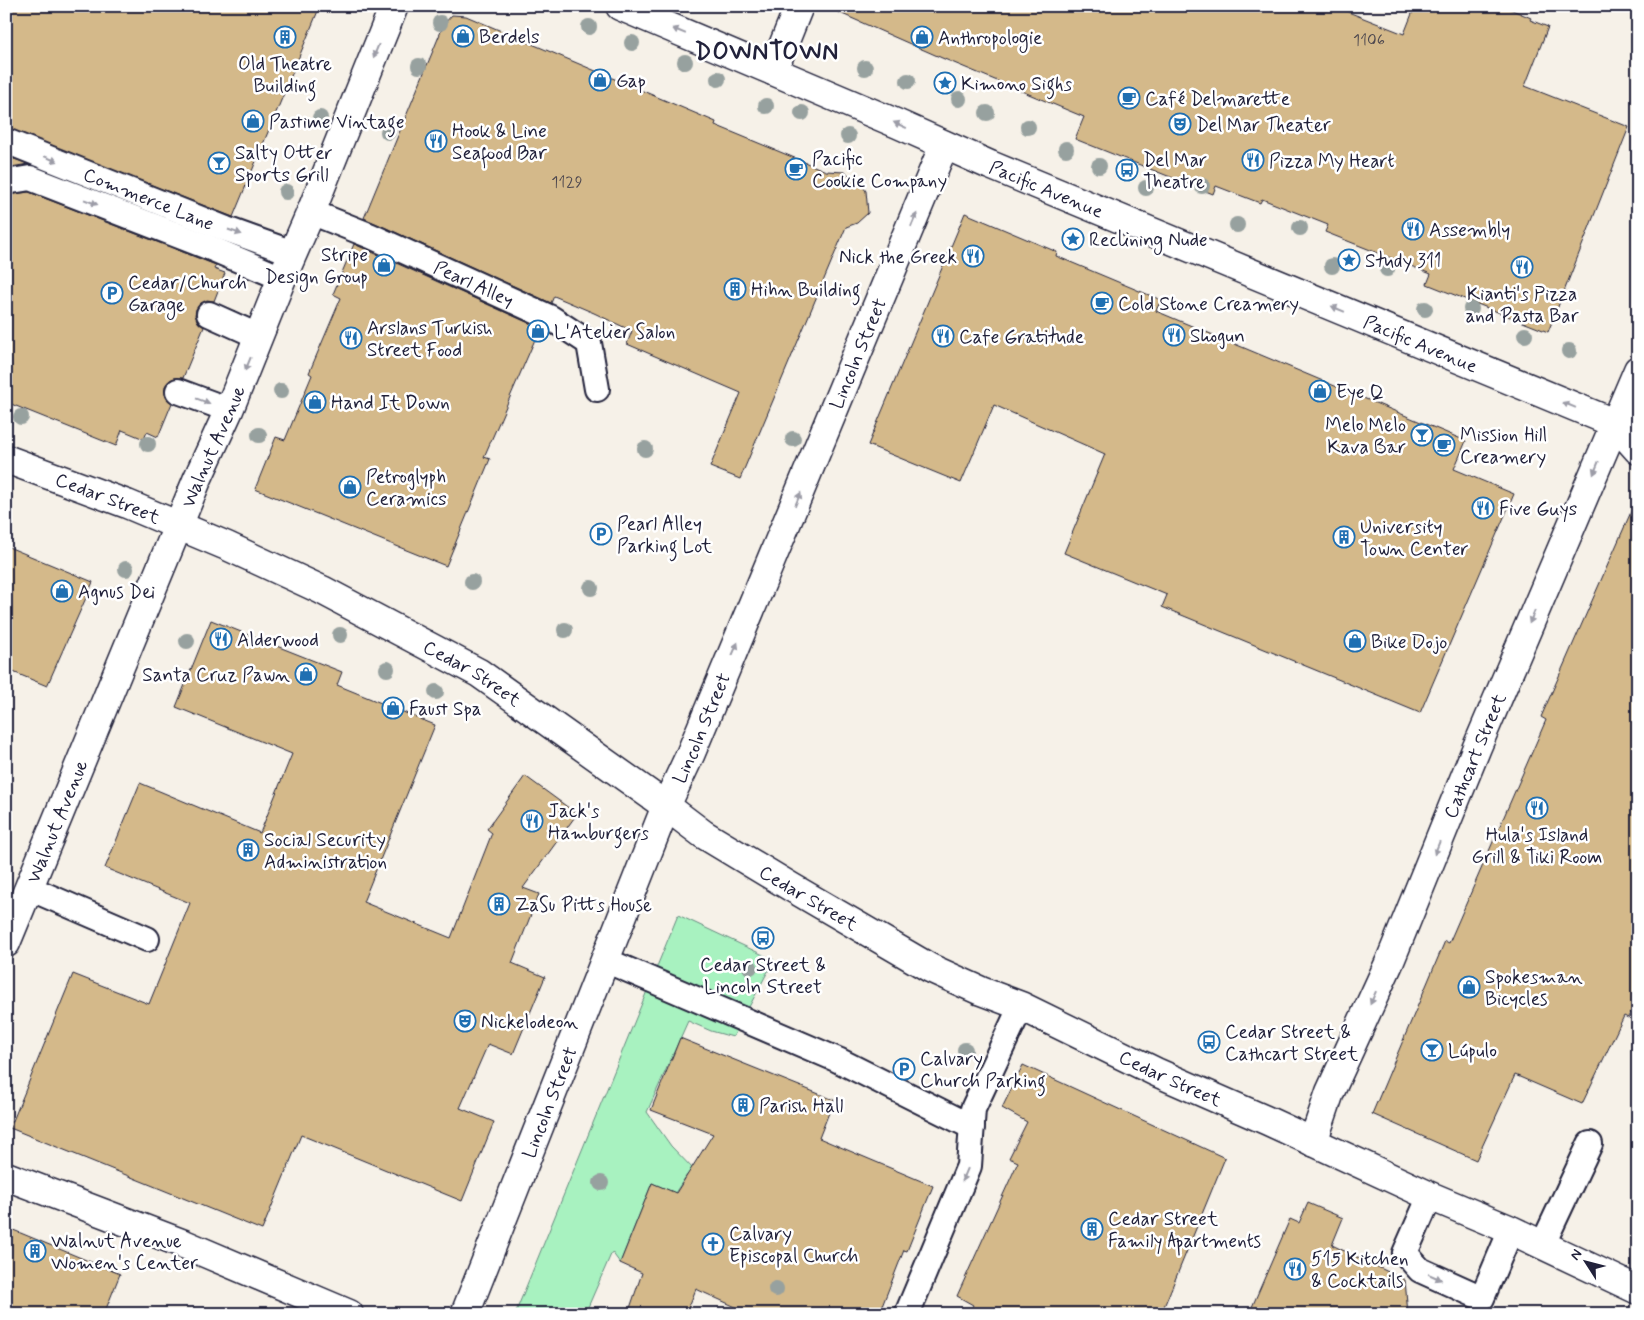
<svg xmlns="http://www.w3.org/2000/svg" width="1644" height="1320" font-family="Mynerve,sans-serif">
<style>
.green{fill:#a8f2c0;stroke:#658a7e}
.building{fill:#d4b98a;stroke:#22223b}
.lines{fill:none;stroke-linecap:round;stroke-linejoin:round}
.lane-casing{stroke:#22223b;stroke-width:28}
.secondary-casing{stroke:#22223b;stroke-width:31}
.lane{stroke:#fff;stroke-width:24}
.secondary{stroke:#fff;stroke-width:28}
.tree{fill:#97a19f}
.oneway{fill:#9c9ca7}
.labels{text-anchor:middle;stroke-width:5;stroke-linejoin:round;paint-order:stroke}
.number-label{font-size:16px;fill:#4e484f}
.poi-label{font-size:19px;fill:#22223b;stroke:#fff;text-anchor:start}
.street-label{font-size:19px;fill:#22223b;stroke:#fff}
.district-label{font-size:24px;font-weight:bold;letter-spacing:1px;fill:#22223b;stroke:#fff}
</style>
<rect width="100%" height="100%" fill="#f6f1e8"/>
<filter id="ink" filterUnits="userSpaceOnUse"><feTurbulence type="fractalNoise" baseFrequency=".02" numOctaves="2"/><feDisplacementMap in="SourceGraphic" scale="10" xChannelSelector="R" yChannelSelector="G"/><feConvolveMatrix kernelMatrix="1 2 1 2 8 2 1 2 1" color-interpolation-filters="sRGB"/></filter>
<g filter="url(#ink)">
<!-- green -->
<path class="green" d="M678,915L774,960L733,1037L711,1031L688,1021L647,1112L671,1146L696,1172L687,1175L675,1193L652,1183L620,1263L612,1252L585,1314H515Z"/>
<!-- building -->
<g class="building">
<path d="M6,6H320L233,217L6,128Z"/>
<path d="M824,6H1333L1404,34L1415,6H1503L1531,18L1530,20L1548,27L1525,86L1629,127L1548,332L1427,284L1431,274L1325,232L1328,225L1262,199L1260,203L1216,186L1213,194L1075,139L1084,117L942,58Z"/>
<path d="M452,15L466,16L716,122L715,125L826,171L844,172L858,180L866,191L868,213L857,223L846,227L740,479L710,467L741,393L627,344L632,331L594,313L554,296L551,303L364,218L444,24Z"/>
<path d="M6,156L28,164L6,168Z"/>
<path d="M29,192L203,260L216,265L214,269L225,273L214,301L207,300L201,303L196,309L195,315L198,322L204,327L183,378H175L170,380L165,386V394L167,399L172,403L158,437L147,432L144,439L122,430L116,446L6,402V195Z"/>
<path d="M965,213L1057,252L1056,256L1161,300L1156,311L1466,441L1454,469L1514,494L1420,713L1162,607L1167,595L1064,553L1105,454L994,405L961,483L868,445Z"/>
<path d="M354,244L540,328L484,457L490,459L446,566L255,489L276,437L285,440L312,375L309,373L341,298L333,294Z"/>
<path d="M1638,496V997L1628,1018L1624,1016L1582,1104L1515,1075L1476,1160L1372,1114L1445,941L1449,943L1546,720L1541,717Z"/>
<path d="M6,546L93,582L47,686L6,669Z"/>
<path d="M211,620L342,672L337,685L435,725L363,902L451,938L492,833L487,829L525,776L577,814L523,888L539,894L512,963L545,977L513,1054L488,1044L460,1108L494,1122L462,1201L301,1135L262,1230L10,1128L73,974L149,1004L190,903L105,868L140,783L260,833L292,754L176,707Z"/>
<path d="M680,1038L834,1100L819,1138L933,1186L907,1251L904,1250L879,1314H751L696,1289L686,1314H628L642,1273L620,1263L652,1183L676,1193L713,1134L651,1110Z"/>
<path d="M1023,1065L1225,1158L1161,1314H969L973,1305L957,1296L1018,1162L1009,1158L1027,1122L1002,1108Z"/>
<path d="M1308,1203L1343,1218L1332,1245L1405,1280L1408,1314H1249L1290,1219L1299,1223Z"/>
<path d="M6,1227L120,1274L104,1314H6Z"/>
</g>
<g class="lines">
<!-- lane casing -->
<g class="lane-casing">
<g id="lane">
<path id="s1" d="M6,141L226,229L293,253"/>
<path d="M6,182L30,178L208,247L282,278"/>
<path id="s2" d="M311,212L371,236L551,318L589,343L597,389"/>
<path d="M209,314L258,336"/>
<path d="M178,391L229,410"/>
<path d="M29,888L147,939"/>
<path d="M605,960L838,1060L972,1127"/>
<path d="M1430,1196L1405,1253L1420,1270L1482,1298L1511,1230"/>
<path d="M1542,1246L1590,1144"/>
<path d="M907,1314L969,1166L973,1109L1021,1006"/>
</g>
</g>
<!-- secondary casing -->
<g class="secondary-casing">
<g id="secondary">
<path id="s3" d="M620,6L898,124L990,165L1614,423L1638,450"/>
<path d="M773,71L799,6"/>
<path id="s4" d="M6,459L127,504L227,546L322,590L479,673L666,806L703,834L791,887L930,968L981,991L1021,1006L1156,1072L1268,1121L1430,1196L1511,1230L1638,1290"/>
<path id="s5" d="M6,943L197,480L229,410L282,278L311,212L394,6"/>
<path id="s6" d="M1313,1142L1330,1092L1390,961L1477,747L1638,370"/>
<path d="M6,1176L184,1244L349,1314"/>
<path id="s7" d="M465,1314L666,806L690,755L944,145"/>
</g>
</g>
<!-- lane -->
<use href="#lane" class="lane"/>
<!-- secondary -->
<use href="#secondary" class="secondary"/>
</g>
<!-- trees -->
<g class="tree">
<circle cx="440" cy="23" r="8"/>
<circle cx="589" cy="27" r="8"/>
<circle cx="632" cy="43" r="8"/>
<circle cx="685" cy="62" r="8"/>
<circle cx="419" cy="66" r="8"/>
<circle cx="865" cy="68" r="8"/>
<circle cx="718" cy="79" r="8"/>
<circle cx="908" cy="81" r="8"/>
<circle cx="959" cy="99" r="8"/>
<circle cx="766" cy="106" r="8"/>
<circle cx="802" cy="113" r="8"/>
<circle cx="987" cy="113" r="8"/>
<circle cx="320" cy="118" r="8"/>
<circle cx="1028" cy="127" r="8"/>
<circle cx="388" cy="132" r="8"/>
<circle cx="848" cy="136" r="8"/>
<circle cx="1066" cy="149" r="8"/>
<circle cx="1099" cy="166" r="8"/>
<circle cx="1202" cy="186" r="8"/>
<circle cx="1146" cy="188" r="8"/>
<circle cx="286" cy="192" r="8"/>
<circle cx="1237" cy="225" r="8"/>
<circle cx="1300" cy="228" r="8"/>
<circle cx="1332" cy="266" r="8"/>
<circle cx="1387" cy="269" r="8"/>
<circle cx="1425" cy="309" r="8"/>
<circle cx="1471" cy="309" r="8"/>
<circle cx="1525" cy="335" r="8"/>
<circle cx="1569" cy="351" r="8"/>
<circle cx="281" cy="391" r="8"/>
<circle cx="21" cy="417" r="8"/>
<circle cx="259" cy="435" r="8"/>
<circle cx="793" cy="439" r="8"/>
<circle cx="148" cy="444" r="8"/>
<circle cx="645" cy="449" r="8"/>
<circle cx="126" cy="569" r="8"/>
<circle cx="472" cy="582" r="8"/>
<circle cx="591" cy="588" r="8"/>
<circle cx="565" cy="630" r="8"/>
<circle cx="340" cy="635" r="8"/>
<circle cx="187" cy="641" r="8"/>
<circle cx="387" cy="669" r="8"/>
<circle cx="436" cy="692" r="8"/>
<circle cx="750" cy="967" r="8"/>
<circle cx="965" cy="1050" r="8"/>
<circle cx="601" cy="1183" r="8"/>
<circle cx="776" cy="1289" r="8"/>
</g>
<!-- one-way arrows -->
<defs><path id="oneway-solid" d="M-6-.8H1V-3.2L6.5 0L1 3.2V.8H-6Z" transform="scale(1.25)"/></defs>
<g class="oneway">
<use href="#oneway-solid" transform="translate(679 31) rotate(-157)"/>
<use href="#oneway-solid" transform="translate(376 51) rotate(112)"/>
<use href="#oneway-solid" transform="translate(900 125) rotate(-156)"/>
<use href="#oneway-solid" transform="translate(51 159) rotate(22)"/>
<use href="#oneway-solid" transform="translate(91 202) rotate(21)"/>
<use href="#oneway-solid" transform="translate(914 220) rotate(-67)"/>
<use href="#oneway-solid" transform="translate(235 232) rotate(19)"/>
<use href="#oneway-solid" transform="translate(1338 309) rotate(-157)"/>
<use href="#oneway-solid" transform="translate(248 364) rotate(112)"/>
<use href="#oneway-solid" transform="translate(203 401) rotate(20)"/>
<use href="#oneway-solid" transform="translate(1569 405) rotate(-158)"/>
<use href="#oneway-solid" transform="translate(1596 468) rotate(112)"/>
<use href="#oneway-solid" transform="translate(798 499) rotate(-67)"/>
<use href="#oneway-solid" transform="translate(1532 617) rotate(113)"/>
<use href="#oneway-solid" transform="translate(735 649) rotate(-67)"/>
<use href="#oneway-solid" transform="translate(1437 848) rotate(112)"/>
<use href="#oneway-solid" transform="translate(1373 998) rotate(114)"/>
<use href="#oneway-solid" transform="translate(965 1175) rotate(113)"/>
<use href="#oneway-solid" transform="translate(1435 1277) rotate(24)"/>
</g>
</g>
<!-- icons -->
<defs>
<g id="shop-ring" transform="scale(1.125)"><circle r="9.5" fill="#fff" stroke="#1f6fb2" stroke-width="1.5"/><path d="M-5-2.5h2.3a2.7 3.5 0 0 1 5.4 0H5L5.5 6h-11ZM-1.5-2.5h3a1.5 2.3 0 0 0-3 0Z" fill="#1f6fb2"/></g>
<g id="building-ring" transform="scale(1.125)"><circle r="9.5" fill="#fff" stroke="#1f6fb2" stroke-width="1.5"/><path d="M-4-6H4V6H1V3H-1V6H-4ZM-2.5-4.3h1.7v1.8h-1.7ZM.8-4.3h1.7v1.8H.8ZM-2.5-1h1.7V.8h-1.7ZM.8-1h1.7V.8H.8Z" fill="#1f6fb2"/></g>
<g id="sight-ring" transform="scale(1.125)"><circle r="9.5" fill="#fff" stroke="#1f6fb2" stroke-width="1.5"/><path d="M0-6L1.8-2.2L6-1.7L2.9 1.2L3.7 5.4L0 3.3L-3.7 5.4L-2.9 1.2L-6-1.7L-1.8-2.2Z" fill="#1f6fb2"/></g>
<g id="cafe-ring" transform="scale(1.125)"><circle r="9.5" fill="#fff" stroke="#1f6fb2" stroke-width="1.5"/><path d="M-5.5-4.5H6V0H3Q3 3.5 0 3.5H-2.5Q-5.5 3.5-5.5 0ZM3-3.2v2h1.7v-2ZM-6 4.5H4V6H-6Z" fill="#1f6fb2"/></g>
<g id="theatre-ring" transform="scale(1.125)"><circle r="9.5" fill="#fff" stroke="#1f6fb2" stroke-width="1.5"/><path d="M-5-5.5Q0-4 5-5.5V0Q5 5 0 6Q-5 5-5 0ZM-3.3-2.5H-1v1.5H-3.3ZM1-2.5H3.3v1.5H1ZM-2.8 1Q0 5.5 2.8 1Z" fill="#1f6fb2"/></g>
<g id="restaurant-ring" transform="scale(1.125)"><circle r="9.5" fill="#fff" stroke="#1f6fb2" stroke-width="1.5"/><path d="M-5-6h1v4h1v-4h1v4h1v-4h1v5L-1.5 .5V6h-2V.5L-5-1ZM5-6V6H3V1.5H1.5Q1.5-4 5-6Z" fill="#1f6fb2"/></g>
<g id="bar-ring" transform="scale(1.125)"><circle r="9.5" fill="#fff" stroke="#1f6fb2" stroke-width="1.5"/><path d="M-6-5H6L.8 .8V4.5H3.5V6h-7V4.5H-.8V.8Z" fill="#1f6fb2"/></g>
<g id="bus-ring" transform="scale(1.125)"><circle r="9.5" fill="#fff" stroke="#1f6fb2" stroke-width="1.5"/><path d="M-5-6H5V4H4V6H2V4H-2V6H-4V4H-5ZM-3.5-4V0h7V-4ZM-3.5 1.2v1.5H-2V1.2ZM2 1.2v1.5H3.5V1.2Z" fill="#1f6fb2"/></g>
<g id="parking-ring" transform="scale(1.125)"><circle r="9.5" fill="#fff" stroke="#1f6fb2" stroke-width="1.5"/><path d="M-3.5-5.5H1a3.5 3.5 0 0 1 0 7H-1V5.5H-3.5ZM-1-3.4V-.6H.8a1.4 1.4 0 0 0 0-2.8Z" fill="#1f6fb2"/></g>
<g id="church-ring" transform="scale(1.125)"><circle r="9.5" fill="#fff" stroke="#1f6fb2" stroke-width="1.5"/><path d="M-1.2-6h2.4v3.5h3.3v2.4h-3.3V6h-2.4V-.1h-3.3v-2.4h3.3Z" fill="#1f6fb2"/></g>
</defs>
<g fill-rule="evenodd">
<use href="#shop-ring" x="463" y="36"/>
<use href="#building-ring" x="285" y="37"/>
<use href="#shop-ring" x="922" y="37"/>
<use href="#shop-ring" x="600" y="80"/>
<use href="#sight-ring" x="945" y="83"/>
<use href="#cafe-ring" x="1129" y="98"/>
<use href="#shop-ring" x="253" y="121"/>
<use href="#theatre-ring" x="1180" y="124"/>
<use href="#restaurant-ring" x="436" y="141"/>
<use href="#restaurant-ring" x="1253" y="160"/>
<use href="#bar-ring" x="219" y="163"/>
<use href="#cafe-ring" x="796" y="169"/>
<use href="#bus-ring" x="1127" y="170"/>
<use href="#restaurant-ring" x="1413" y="229"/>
<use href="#sight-ring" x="1073" y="239"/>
<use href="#restaurant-ring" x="973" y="256"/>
<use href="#sight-ring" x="1349" y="260"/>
<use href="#shop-ring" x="384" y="265"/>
<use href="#restaurant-ring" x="1522" y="267"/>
<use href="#building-ring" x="735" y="289"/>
<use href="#parking-ring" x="112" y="293"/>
<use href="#cafe-ring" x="1102" y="303"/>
<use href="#shop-ring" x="538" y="331"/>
<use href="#restaurant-ring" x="1174" y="335"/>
<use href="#restaurant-ring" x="943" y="336"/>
<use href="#restaurant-ring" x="351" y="338"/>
<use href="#shop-ring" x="1320" y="391"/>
<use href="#shop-ring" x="315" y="402"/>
<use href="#bar-ring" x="1422" y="435"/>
<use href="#cafe-ring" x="1444" y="445"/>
<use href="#shop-ring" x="350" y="487"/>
<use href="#restaurant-ring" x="1483" y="508"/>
<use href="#parking-ring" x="601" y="534"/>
<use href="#building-ring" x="1344" y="537"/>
<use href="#shop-ring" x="62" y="591"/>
<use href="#restaurant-ring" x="221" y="639"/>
<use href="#shop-ring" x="1355" y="641"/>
<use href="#shop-ring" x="306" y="674"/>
<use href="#shop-ring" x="393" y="708"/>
<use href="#restaurant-ring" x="1537" y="808"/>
<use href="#restaurant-ring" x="532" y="821"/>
<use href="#building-ring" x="248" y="850"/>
<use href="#building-ring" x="499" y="904"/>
<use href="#bus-ring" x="763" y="938"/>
<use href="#shop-ring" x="1469" y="987"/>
<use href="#theatre-ring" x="465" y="1021"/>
<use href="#bus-ring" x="1209" y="1042"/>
<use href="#bar-ring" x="1432" y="1050"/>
<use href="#parking-ring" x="904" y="1069"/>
<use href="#building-ring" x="743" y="1105"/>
<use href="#building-ring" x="1092" y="1229"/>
<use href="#church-ring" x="713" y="1244"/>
<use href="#building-ring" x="35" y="1251"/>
<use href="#restaurant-ring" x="1295" y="1269"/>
</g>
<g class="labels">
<!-- number labels -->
<g class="number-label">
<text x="1369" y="45">1106</text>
<text x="567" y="187">1129</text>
</g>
<!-- poi labels -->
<g class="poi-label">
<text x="479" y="43">Berdels</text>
<text x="938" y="44">Anthropologie</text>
<text x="285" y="70" text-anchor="middle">Old Theatre<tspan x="285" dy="22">Building</tspan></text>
<text x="616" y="87">Gap</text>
<text x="961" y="90">Kimono Sighs</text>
<text x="1145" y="105">Café Delmarette</text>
<text x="269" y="128">Pastime Vintage</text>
<text x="1196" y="131">Del Mar Theater</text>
<text x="452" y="137">Hook &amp; Line<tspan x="452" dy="22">Seafood Bar</tspan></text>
<text x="235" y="159">Salty Otter<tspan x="235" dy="22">Sports Grill</tspan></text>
<text x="812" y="165">Pacific<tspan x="812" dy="22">Cookie Company</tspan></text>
<text x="1143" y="166">Del Mar<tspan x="1143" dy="22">Theatre</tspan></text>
<text x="1269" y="167">Pizza My Heart</text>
<text x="1429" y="236">Assembly</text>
<text x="1089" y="246">Reclining Nude</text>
<text x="368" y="261" text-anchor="end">Stripe<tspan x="368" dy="22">Design Group</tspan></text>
<text x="957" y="263" text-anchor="end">Nick the Greek</text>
<text x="1365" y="267">Study 311</text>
<text x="128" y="289">Cedar/Church<tspan x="128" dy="22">Garage</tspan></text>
<text x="751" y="296">Hihn Building</text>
<text x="1522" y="300" text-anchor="middle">Kianti's Pizza<tspan x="1522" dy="22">and Pasta Bar</tspan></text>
<text x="1118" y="310">Cold Stone Creamery</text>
<text x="367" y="334">Arslans Turkish<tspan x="367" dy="22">Street Food</tspan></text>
<text x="554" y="338">L'Atelier Salon</text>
<text x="1190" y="342">Shogun</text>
<text x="959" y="343">Cafe Gratitude</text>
<text x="1336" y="398">Eye Q</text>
<text x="331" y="409">Hand It Down</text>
<text x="1406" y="431" text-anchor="end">Melo Melo<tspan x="1406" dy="22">Kava Bar</tspan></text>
<text x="1460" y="441">Mission Hill<tspan x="1460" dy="22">Creamery</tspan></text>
<text x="366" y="483">Petroglyph<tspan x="366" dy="22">Ceramics</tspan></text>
<text x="1499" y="515">Five Guys</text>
<text x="617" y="530">Pearl Alley<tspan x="617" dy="22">Parking Lot</tspan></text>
<text x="1360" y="533">University<tspan x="1360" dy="22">Town Center</tspan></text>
<text x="78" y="598">Agnus Dei</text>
<text x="237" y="646">Alderwood</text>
<text x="1371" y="648">Bike Dojo</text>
<text x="290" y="681" text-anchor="end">Santa Cruz Pawn</text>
<text x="409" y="715">Faust Spa</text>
<text x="548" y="817">Jack's<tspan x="548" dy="22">Hamburgers</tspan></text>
<text x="1537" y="841" text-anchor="middle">Hula's Island<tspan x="1537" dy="22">Grill &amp; Tiki Room</tspan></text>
<text x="264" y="846">Social Security<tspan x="264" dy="22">Administration</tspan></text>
<text x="515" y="911">ZaSu Pitts House</text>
<text x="763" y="971" text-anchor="middle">Cedar Street &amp;<tspan x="763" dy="22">Lincoln Street</tspan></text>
<text x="1485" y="983">Spokesman<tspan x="1485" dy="22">Bicycles</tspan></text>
<text x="481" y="1028">Nickelodeon</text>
<text x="1225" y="1038">Cedar Street &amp;<tspan x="1225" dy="22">Cathcart Street</tspan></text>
<text x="1448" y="1057">Lúpulo</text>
<text x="920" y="1065">Calvary<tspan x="920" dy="22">Church Parking</tspan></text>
<text x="759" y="1112">Parish Hall</text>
<text x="1108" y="1225">Cedar Street<tspan x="1108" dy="22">Family Apartments</tspan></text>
<text x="729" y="1240">Calvary<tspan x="729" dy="22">Episcopal Church</tspan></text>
<text x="51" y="1247">Walnut Avenue<tspan x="51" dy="22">Women's Center</tspan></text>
<text x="1311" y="1265">515 Kitchen<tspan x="1311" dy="22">&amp; Cocktails</tspan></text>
</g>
<!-- street labels -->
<g class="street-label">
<text dy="7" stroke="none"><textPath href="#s3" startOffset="464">Pacific Avenue</textPath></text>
<text dy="7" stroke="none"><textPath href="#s1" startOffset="154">Commerce Lane</textPath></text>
<text dy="7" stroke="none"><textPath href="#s2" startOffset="178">Pearl Alley</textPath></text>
<text dy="7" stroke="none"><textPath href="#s3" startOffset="869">Pacific Avenue</textPath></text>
<text dy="7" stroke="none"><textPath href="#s7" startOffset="1038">Lincoln Street</textPath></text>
<text dy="7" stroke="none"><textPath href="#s5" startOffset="538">Walnut Avenue</textPath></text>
<text dy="7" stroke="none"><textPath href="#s4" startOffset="109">Cedar Street</textPath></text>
<text dy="7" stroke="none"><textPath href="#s4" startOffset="514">Cedar Street</textPath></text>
<text dy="7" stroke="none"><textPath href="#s7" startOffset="632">Lincoln Street</textPath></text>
<text dy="7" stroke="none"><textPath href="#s6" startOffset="419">Cathcart Street</textPath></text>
<text dy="7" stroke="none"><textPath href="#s5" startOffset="132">Walnut Avenue</textPath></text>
<text dy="7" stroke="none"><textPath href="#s4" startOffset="919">Cedar Street</textPath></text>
<text dy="7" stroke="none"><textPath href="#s4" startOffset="1324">Cedar Street</textPath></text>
<text dy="7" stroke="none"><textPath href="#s7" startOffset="228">Lincoln Street</textPath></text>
</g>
<!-- district labels -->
<g class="district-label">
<text x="767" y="59">DOWNTOWN</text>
</g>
</g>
<!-- margin -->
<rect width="1644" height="1320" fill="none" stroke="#fff" stroke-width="25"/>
<rect x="12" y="12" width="1619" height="1295" fill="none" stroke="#22223b" stroke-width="2" filter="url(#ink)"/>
<!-- north arrow -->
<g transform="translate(1586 1262) rotate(306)" stroke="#ffffff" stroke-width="4" paint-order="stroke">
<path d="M0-4L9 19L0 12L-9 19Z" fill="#22223b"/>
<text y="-8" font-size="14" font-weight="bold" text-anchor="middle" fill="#22223b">N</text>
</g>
</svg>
